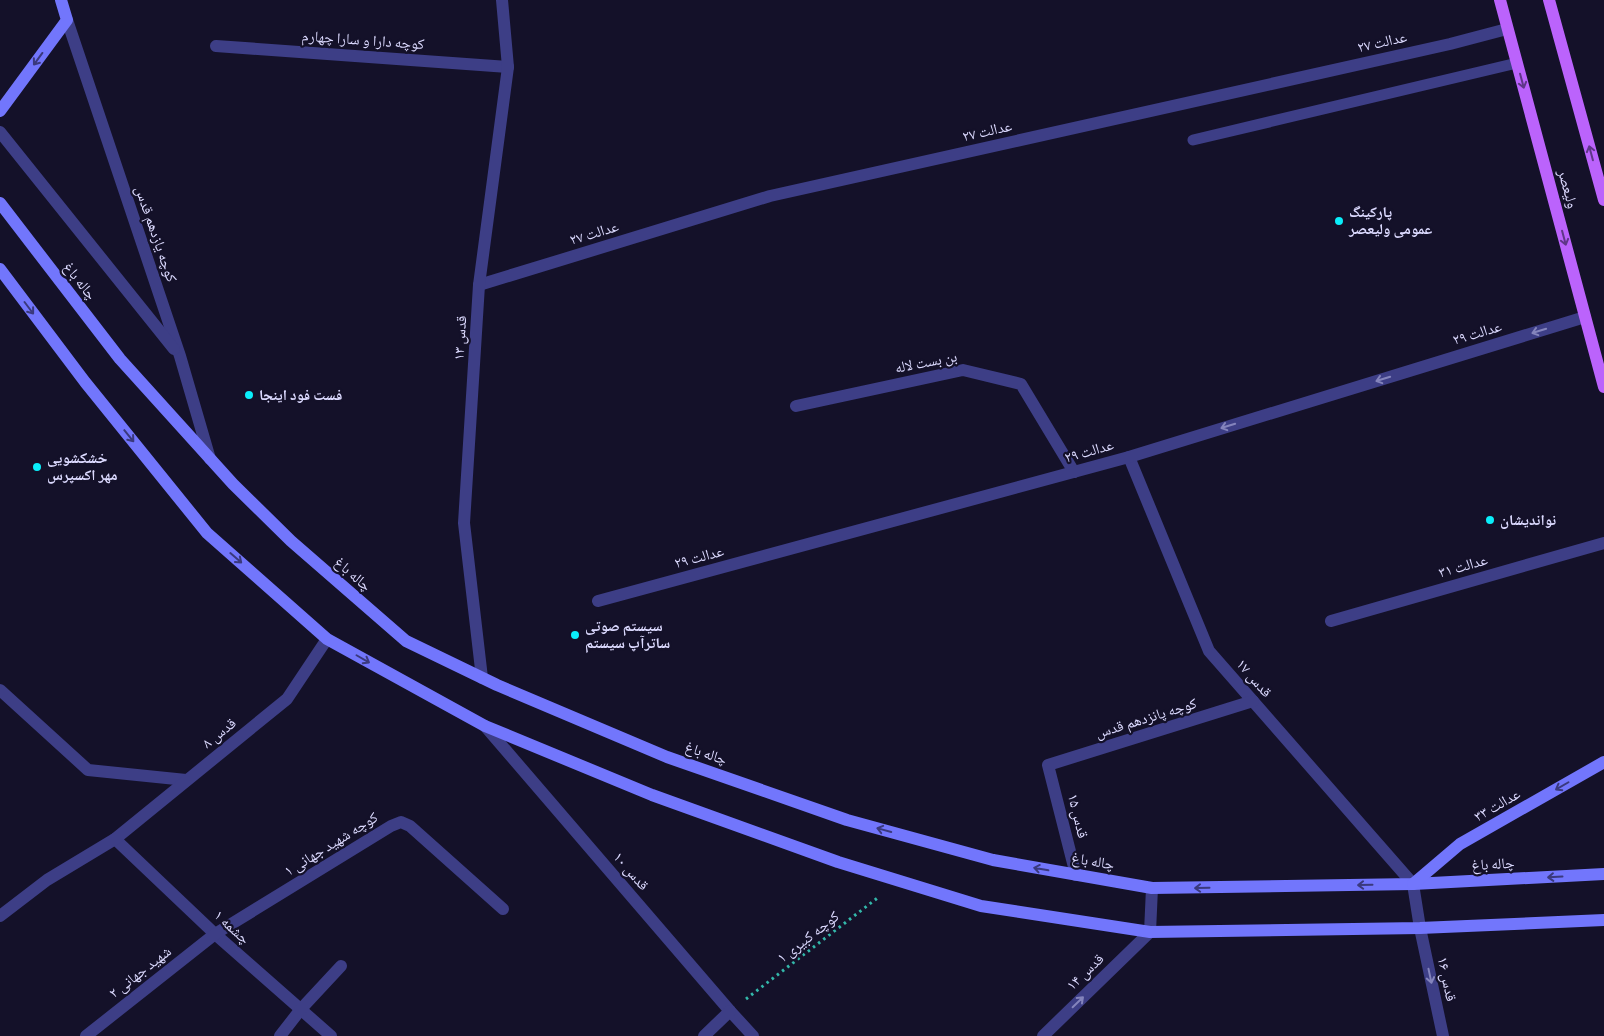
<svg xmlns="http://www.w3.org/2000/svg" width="1604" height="1036" font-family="'Source Sans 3','Noto Naskh Arabic',sans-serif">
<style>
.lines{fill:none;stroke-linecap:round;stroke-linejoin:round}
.path{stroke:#33b8aa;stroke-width:3;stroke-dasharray:2.5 4;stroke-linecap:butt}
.lane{stroke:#3d3e86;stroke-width:11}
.street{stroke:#3d3e86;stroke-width:12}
.secondary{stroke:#7276fc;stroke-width:12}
.primary{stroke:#bb63fc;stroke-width:12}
.oneway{stroke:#3a397d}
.oneway2{stroke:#5f3688}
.oneway3{stroke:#8484bc}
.poi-dot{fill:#0aeefa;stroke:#141129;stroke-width:2}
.labels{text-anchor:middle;stroke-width:4.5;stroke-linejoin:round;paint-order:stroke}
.street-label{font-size:15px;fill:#dbd9fe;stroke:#141129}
.poi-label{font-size:15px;font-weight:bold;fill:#dbd9fe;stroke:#141129;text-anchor:start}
</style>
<rect width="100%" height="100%" fill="#141129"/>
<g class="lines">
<!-- path -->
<path class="path" d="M746,999L880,896"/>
<!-- lane -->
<path class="lane" d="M1193,140L1517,63"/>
<!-- street -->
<g class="street">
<path d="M67,20L180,356L210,459"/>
<path d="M216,46L508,67"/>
<path d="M0,132L174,349"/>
<path d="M479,285L770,196L1450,44L1507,29"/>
<path d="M796,406L963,370L1021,384L1074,472"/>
<path d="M1129,457L1209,651L1413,884L1420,928L1443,1036"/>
<path d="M598,601L1129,457L1585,317"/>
<path d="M1331,621L1604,543"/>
<path d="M482,678L464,523L479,285L508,67L502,0"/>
<path d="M0,690L88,770L186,780"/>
<path d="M485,726L730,1011L753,1036"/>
<path d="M115,839L215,934L331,1036"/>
<path d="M1076,875L1048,765L1253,701"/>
<path d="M0,916L47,880L115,839L287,699L327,639"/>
<path d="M86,1036L215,934L391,826L401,822L410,826L503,909"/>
<path d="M280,1036L301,1009L341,966"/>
<path d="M704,1036L730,1011"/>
<path d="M1043,1036L1150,932L1152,888"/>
</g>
<!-- secondary -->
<g class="secondary">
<path d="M0,111L67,20L61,0"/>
<path d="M0,203L120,359L233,484L291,541L406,641L497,685L667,757L847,820L993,860L1152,888L1413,884L1604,874"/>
<path d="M0,269L85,382L207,533L327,639L485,726L652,795L838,862L981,906L1150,932L1420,928L1604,920"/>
<path d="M1413,884L1460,844L1604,762"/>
</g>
<!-- primary -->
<g class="primary">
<path d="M1500,0L1604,387"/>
<path d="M1549,0L1604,200"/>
</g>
</g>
<!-- one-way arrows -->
<defs><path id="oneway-shaft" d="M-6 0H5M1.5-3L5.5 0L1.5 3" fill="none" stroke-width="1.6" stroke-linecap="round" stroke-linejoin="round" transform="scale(1.25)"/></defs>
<g class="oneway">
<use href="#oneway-shaft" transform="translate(38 59) rotate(126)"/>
<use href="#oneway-shaft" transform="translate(29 308) rotate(53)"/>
<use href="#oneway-shaft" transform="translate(129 436) rotate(51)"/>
<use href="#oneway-shaft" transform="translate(236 558) rotate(41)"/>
<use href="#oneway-shaft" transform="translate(363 659) rotate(30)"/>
<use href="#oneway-shaft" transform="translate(1562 786) rotate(150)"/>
<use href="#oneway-shaft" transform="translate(884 830) rotate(-165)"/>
<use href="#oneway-shaft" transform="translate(1041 869) rotate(-170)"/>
<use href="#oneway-shaft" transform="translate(1555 877) rotate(177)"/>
<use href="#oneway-shaft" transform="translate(1365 885) rotate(179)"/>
<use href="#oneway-shaft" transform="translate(1202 888) rotate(179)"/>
</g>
<g class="oneway2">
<use href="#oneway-shaft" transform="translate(1522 81) rotate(75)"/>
<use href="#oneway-shaft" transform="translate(1591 153) rotate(-105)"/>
<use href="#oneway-shaft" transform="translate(1564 238) rotate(75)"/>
</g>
<g class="oneway3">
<use href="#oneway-shaft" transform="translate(1539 331) rotate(163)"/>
<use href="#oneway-shaft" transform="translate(1383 379) rotate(163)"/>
<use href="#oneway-shaft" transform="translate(1228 426) rotate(163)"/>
<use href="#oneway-shaft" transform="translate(1430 976) rotate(78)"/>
<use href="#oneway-shaft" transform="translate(1078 1002) rotate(-44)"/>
</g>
<!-- markers -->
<g class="poi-dot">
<circle cx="1339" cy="221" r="5"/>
<circle cx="249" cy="395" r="5"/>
<circle cx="37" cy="467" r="5"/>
<circle cx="1490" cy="520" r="5"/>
<circle cx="575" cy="635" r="5"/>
</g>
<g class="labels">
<!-- street labels -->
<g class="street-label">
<text transform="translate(363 40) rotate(4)" y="5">کوچه دارا و سارا چهارم</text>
<text transform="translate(1382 42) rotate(-13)" y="5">عدالت ۲۷</text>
<text transform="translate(987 131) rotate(-13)" y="5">عدالت ۲۷</text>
<text transform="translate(1568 189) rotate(75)" y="5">ولیعصر</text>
<text transform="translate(594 233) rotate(-17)" y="5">عدالت ۲۷</text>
<text transform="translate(156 234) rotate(71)" y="5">کوچه یازدهم قدس</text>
<text transform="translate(80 281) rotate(52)" y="5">چاله باغ</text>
<text transform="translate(1477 333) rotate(-17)" y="5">عدالت ۲۹</text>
<text transform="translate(460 338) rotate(-86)" y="5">قدس ۱۳</text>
<text transform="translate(926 362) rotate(-11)" y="5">بن بست لاله</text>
<text transform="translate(1089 451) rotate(-16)" y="5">عدالت ۲۹</text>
<text transform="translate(699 557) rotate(-15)" y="5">عدالت ۲۹</text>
<text transform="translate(1463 566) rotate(-16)" y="5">عدالت ۳۱</text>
<text transform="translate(353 574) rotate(41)" y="5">چاله باغ</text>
<text transform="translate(1254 678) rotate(49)" y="5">قدس ۱۷</text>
<text transform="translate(1146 718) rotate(-17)" y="5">کوچه پانزدهم قدس</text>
<text transform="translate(219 733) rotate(-39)" y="5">قدس ۸</text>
<text transform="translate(706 753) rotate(19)" y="5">چاله باغ</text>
<text transform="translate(1497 805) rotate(-30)" y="5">عدالت ۳۳</text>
<text transform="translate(1078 816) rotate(76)" y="5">۱۵ قدس</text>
<text transform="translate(331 844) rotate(-32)" y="5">کوچه شهید جهانی ۱</text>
<text transform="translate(1093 861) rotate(10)" y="5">چاله باغ</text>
<text transform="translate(1493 864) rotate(-3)" y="5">چاله باغ</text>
<text transform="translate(631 871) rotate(49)" y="5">قدس ۱۰</text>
<text transform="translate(232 927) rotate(42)" y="5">چشمه ۱</text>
<text transform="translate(808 937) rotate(-38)" y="5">کوچه کبیری ۱</text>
<text transform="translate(140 972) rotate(-38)" y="5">۲ شهید جهانی</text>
<text transform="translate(1085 972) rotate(-44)" y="5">قدس ۱۴</text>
<text transform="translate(1447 979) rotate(78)" y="5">قدس ۱۶</text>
</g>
<!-- poi labels -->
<g class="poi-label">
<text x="1349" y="217">پارکینگ<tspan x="1349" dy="17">عمومی ولیعصر</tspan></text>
<text x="259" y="400">فست فود اينجا</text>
<text x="47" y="463">خشکشویی<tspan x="47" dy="17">مهر اکسپرس</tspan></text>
<text x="1500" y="525">نواندیشان</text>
<text x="585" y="631">سیستم صوتی<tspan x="585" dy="17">ساترآپ سیستم</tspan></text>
</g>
</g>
</svg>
